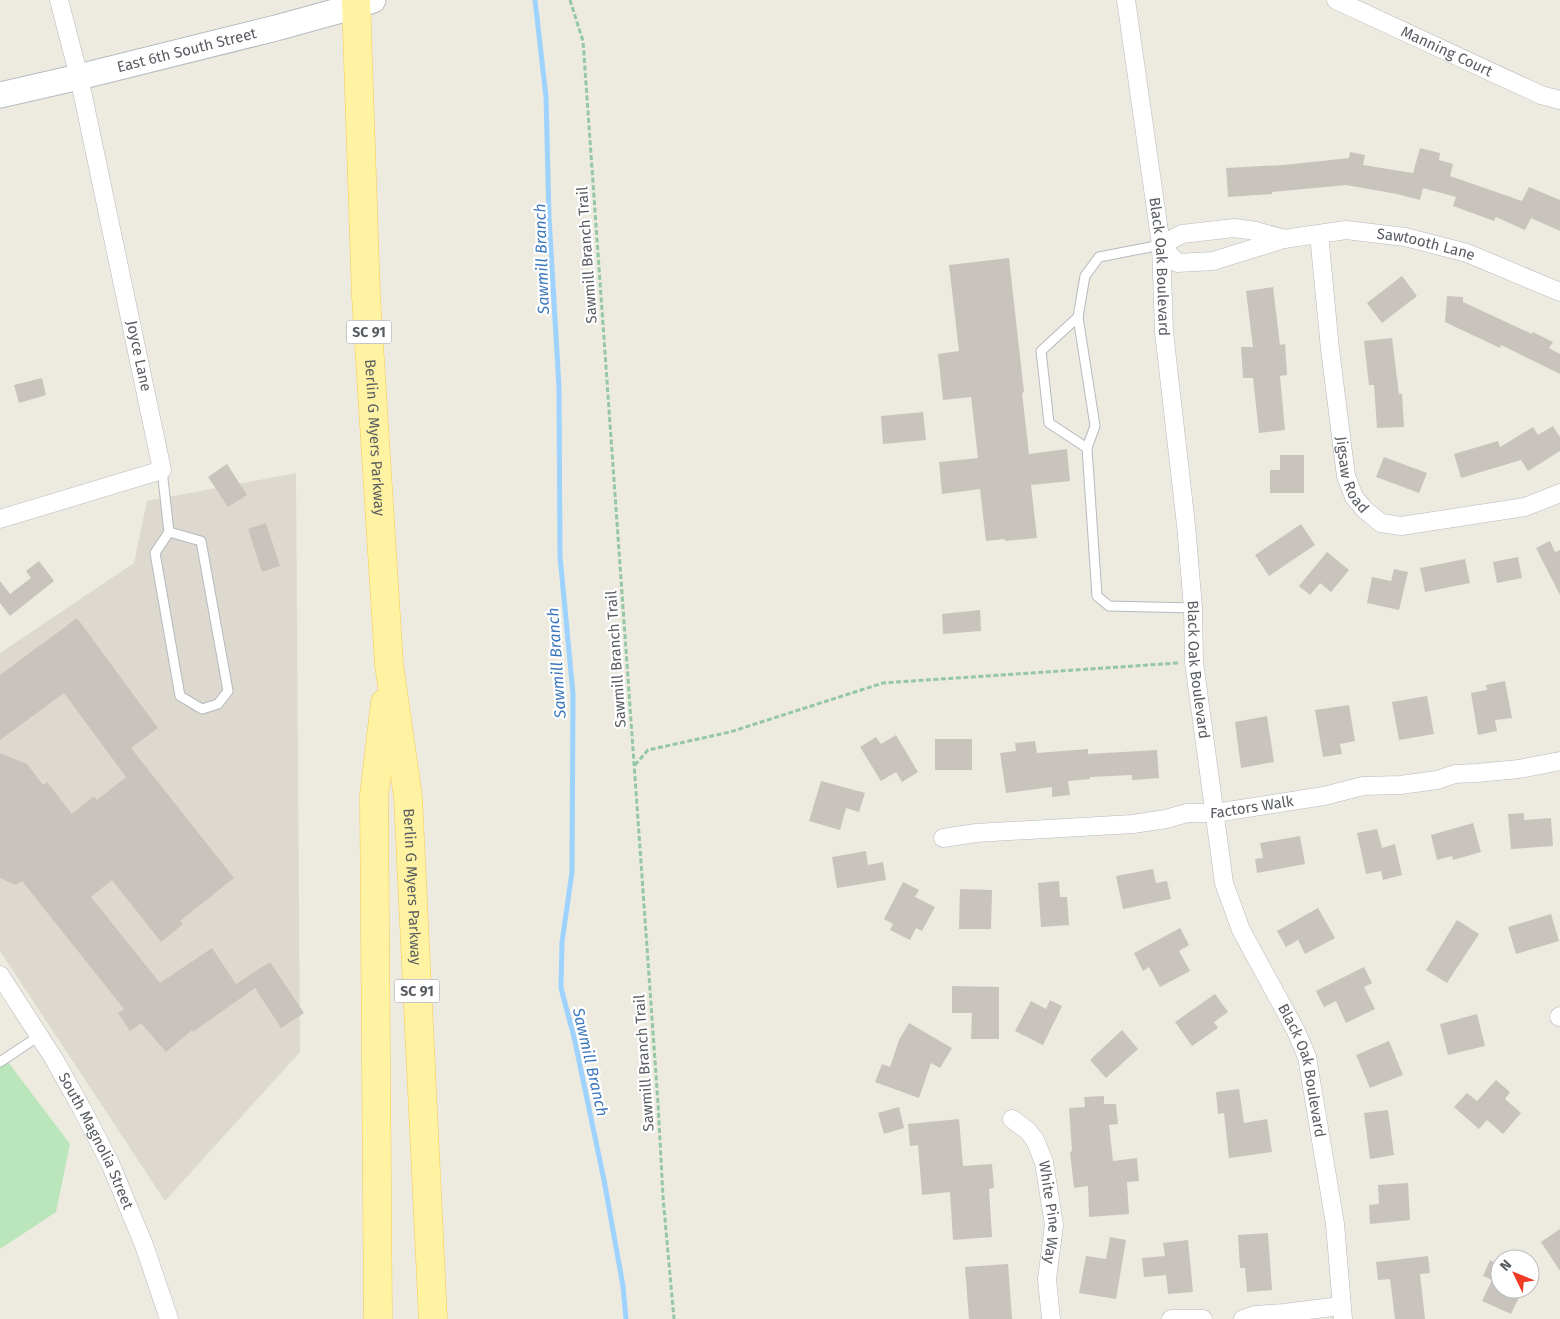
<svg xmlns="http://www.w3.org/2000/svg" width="1560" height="1319" font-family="'Fira Sans',sans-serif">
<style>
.education{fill:#ddd9cf}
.green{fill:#bbe6bc}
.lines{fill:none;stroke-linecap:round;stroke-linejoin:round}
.stream{stroke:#9ed2ff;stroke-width:5}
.building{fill:#c8c4bd}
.lane-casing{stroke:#b6b9be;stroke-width:11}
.street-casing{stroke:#b6b9be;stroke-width:19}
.secondary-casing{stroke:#b6bac0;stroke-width:27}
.primary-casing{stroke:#f6cc50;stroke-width:29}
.path{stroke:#94c7a4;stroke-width:3;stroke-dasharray:5 2.5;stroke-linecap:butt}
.lane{stroke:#fff;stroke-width:9}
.street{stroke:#fff;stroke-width:18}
.secondary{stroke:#fff;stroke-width:25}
.primary{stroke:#fff3a3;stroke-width:28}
.labels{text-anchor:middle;stroke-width:4.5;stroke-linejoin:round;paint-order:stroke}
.shield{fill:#fff;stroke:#8b8e91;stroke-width:1}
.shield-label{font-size:14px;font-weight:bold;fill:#595d62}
.street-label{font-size:15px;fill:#595d62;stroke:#fff}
.water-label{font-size:16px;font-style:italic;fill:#3b77bd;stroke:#fff}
</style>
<rect width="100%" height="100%" fill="#edeae0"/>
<!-- education -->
<path class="education" d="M296,473L300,1052L165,1201L0,951V653L134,563L147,501Z"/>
<!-- green -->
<path class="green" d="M0,1058H5L70,1144L56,1212L0,1249Z"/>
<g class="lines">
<!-- stream -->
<path class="stream" d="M535,0L546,97L549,217L559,387L560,556L573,694L572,872L562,942L561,988L574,1037L604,1180L623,1286L626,1319"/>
</g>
<!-- building -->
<g class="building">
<path d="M1420,148L1440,153L1439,160L1453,164L1450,176L1522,201L1529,187L1560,200V231L1531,218L1525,230L1496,217L1494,221L1453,206L1456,197L1423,188L1420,200L1397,194L1346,185L1272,192V194L1228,197L1226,168L1284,165L1349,158L1350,152L1365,155L1363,165L1413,173Z"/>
<path d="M1009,258L1024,392L1022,393L1029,454L1067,449L1070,481L1031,485L1037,538L1005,541V539L986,541L980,489L942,494L939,462L978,458L971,397L943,400L938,354L959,351L949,265Z"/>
<path d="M1402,276L1417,296L1382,323L1367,303Z"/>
<path d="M1273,287L1280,345L1285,344L1287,375L1280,376L1285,430L1259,433L1253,378H1243L1241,347H1253L1246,291Z"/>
<path d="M1447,296L1463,297V302L1532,334L1533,332L1553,342L1549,348L1560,354V374L1501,345L1500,348L1445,322Z"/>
<path d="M1392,338L1399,394H1402L1404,427L1377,428L1374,385H1369L1364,341Z"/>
<path d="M42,378L46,395L19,403L14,385Z"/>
<path d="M923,412L926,440L883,444L881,416Z"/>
<path d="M1553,426L1560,437V451L1528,471L1521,460L1461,478L1454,454L1498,441L1500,447L1533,427L1538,435Z"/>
<path d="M1280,455H1304V493H1270V470H1280Z"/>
<path d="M1384,457L1427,473L1419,493L1376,477Z"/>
<path d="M227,464L247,495L228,507L208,477Z"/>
<path d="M266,523L280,566L262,572L248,529Z"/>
<path d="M1301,524L1315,545L1269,576L1255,555Z"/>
<path d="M1550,541L1555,552L1560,550V595L1536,548Z"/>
<path d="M1327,552L1349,570L1331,592L1320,583L1310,595L1299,586Z"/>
<path d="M1518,557L1522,578L1497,583L1493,562Z"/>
<path d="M1465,559L1470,583L1425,592L1420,568Z"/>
<path d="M39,561L54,581L10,616L0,603V581L10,594L31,578L26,571Z"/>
<path d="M1394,569L1408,572L1399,610L1367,603L1372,577L1391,581Z"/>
<path d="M980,610L981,631L943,634L942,614Z"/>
<path d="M77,618L158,728L131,748L234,878L180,921L183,924L161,942L112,880L91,897L160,983L212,948L236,984L270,962L304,1013L281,1028L255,988L193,1032L192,1030L166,1052L141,1023L130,1031L118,1013L124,1009L22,881L16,885L0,878V753L27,764L43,785L47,782L72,814L94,796L97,800L126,777L64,693L0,740V675Z"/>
<path d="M1505,681L1512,718L1495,720L1497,731L1478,735L1471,693L1487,690L1486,685Z"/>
<path d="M1427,696L1434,734L1399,740L1392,702Z"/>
<path d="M1349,705L1355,741L1340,744L1342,754L1323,757L1315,710Z"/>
<path d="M1267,716L1274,762L1241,768L1235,722Z"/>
<path d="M896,735L918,772L902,782L896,772L881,781L860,747L876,737L881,744Z"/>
<rect x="935" y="739" width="37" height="31"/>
<path d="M1035,741L1037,753L1088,749V754L1157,750L1159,778L1132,780V775L1090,777V779L1068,781L1070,795L1052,797V787L1006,793L1000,753L1016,751L1015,743Z"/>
<path d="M821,781L865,793L859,812L846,808L840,830L809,821Z"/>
<path d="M1524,813V820L1551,818L1553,846L1511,849L1508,814Z"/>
<path d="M1473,823L1481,852L1453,860L1452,856L1437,860L1431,835Z"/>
<path d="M1377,829L1382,848L1395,844L1402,875L1383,880L1381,871L1366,874L1357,833Z"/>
<path d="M1300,836L1305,864L1257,873L1255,859L1263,858L1260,843Z"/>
<path d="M866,851L868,865L883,862L886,880L837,888L832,857Z"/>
<path d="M1153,869L1156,883L1167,881L1171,899L1123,909L1116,876Z"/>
<path d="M1059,881L1060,897H1067L1069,925L1041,927L1038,883Z"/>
<path d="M903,882L919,890L915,897L935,907L922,931L916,928L910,940L890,930L893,924L884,919Z"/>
<path d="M960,889L992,890L991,929H959Z"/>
<path d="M1318,908L1335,938L1305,954L1298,940L1286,947L1277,931Z"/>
<path d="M1551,914L1559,941L1516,954L1508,927Z"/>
<path d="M1457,920L1479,934L1447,983L1426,970Z"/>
<path d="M1180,928L1189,945L1179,951L1190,971L1160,987L1149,967L1143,971L1134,953Z"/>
<path d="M1364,967L1372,983L1364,987L1375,1009L1346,1023L1336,1001L1324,1007L1316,991Z"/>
<path d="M952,986L999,987V1039H971L972,1013H952Z"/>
<path d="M1215,994L1228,1012L1214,1022L1218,1028L1192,1046L1175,1022Z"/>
<path d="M1050,1000L1062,1006L1043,1045L1015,1031L1031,1001L1046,1009Z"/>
<path d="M1477,1014L1485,1046L1448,1055L1440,1024Z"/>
<path d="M909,1023L952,1048L940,1068L931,1063L919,1098L875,1082L882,1064L890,1067L899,1040Z"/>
<path d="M1122,1030L1138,1049L1106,1078L1090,1060Z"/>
<path d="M1389,1041L1403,1075L1370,1088L1356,1055Z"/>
<path d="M1496,1080L1510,1092L1505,1099L1521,1113L1503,1134L1487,1120L1479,1129L1454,1107L1467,1093L1477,1101Z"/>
<path d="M1239,1089L1244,1123L1267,1119L1272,1152L1229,1158L1224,1113L1218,1114L1216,1092Z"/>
<path d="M1104,1096V1104H1116L1118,1124L1109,1125L1113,1161L1137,1158L1139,1181L1127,1182L1129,1214L1089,1217L1088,1186L1074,1188L1070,1152L1072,1151L1069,1108L1085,1107L1084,1097Z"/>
<path d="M899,1107L904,1128L884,1134L878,1113Z"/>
<path d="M1388,1110L1394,1155L1370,1159L1364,1113Z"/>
<path d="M959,1119L963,1166L992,1164L994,1188L989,1189L992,1237L953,1240L950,1192L922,1195L918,1145L910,1146L908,1124Z"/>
<path d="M1408,1183L1410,1220L1370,1224L1369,1205L1379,1204L1378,1185Z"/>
<path d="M1560,1229V1271L1541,1242Z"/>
<path d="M1268,1233L1272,1290L1247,1292L1245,1268H1240L1238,1235Z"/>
<path d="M1110,1237L1126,1240L1116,1299L1079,1293L1086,1256L1106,1259Z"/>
<path d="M1188,1240L1193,1292L1168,1294L1166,1275L1144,1277L1142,1258L1165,1256L1163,1243Z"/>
<path d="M1428,1256L1430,1273L1420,1274L1425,1319H1395L1390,1279L1378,1280L1376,1262Z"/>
<path d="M1490,1260L1499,1265L1500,1262V1289H1523L1511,1314L1482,1301L1492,1280L1483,1276Z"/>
<path d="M1008,1264L1012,1319H969L965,1267Z"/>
</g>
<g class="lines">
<!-- lane casing -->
<g class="lane-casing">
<g id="lane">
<path d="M1161,245L1099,257L1085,276L1078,317L1095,426L1087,448L1097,596L1109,606L1193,608"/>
<path d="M1078,317L1041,351L1049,423L1087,448"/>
<path d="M162,470L169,532L155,553L180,696L202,709L218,704L228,691L201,541L169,532"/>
<path d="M0,1062L39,1036"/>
</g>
</g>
<!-- street casing -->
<g class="street-casing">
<g id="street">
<path id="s1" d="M1126,0L1161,245L1164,332L1186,525L1193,608L1194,662L1224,883L1241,930L1296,1031L1307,1057L1335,1224L1343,1319"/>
<path id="s2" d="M1336,0L1541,95L1560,100"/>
<path d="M1234,228L1256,231L1284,239L1213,261L1177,263L1161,245L1182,234Z"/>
<path id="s3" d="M1319,234L1330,349L1346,476L1354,497L1365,510L1381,523L1401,526L1525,507L1560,493"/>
<path id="s4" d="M1284,239L1346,230L1405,237L1467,253L1560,292"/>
<path d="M0,519L162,470L79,77L59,0"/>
<path id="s5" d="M943,838L976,833L1133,824L1166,819L1187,813H1215L1324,796L1363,786L1400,785L1437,780L1455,774L1477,773L1519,769L1560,761"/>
<path id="s6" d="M0,975L54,1059L82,1109L110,1163L144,1245L169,1319"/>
<path d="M1559,1017L1560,1016"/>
<path id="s7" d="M1012,1119L1028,1131L1035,1140L1044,1162L1054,1225L1047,1279L1051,1319"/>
<path d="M1171,1319H1203"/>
<path d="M1243,1319L1255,1315L1284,1313L1341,1306"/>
</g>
</g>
<!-- secondary casing -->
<g class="secondary-casing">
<g id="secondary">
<path id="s8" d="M0,95L79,77L276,28L356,6L373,0"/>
</g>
</g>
<!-- primary casing -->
<g class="primary-casing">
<g id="primary">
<path id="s9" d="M356,0L366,296L389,664L408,797L433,1319"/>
<path d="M378,1319L374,796L385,703"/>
</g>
</g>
<!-- path -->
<g class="path">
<path d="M570,0L583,41L658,1103L663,1197L674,1319"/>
<path d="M635,765L648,750L730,732L883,683L1178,663"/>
</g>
<!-- lane -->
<use href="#lane" class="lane"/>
<!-- street -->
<use href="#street" class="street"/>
<!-- secondary -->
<use href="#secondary" class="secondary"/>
<!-- primary -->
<use href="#primary" class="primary"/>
</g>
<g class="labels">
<!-- shield labels -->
<g class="shield">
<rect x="346.5" y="320.5" width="45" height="23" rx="4"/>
<rect x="394.5" y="979.5" width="45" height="23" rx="4"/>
</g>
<g class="shield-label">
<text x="369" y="337">SC 91</text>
<text x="417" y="996">SC 91</text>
</g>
<!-- street labels -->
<g class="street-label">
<text dy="5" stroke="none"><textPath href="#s8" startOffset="192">East 6th South Street</textPath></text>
<text dy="5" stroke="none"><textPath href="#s2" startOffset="122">Manning Court</textPath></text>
<text dy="5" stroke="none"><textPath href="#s4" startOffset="144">Sawtooth Lane</textPath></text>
<text transform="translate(587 255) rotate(-94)" y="5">Sawmill Branch Trail</text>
<text dy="5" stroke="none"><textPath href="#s1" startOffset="269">Black Oak Boulevard</textPath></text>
<text transform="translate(139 356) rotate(78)" y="5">Joyce Lane</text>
<text dy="5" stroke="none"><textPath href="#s9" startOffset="438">Berlin G Myers Parkway</textPath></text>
<text dy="5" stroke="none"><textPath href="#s3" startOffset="244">Jigsaw Road</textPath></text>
<text transform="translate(616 659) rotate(-94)" y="5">Sawmill Branch Trail</text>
<text dy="5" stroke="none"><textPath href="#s1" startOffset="674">Black Oak Boulevard</textPath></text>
<text dy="5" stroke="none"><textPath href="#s5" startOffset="311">Factors Walk</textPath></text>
<text dy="5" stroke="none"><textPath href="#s9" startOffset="889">Berlin G Myers Parkway</textPath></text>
<text transform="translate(644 1063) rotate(-94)" y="5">Sawmill Branch Trail</text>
<text dy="5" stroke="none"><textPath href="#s1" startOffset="1094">Black Oak Boulevard</textPath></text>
<text dy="5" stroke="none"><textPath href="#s6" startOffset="192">South Magnolia Street</textPath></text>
<text dy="5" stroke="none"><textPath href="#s7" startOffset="106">White Pine Way</textPath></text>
</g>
<!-- water labels -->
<g class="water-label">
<text transform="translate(541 259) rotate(-92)" y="6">Sawmill Branch</text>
<text transform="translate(556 663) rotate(-94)" y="6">Sawmill Branch</text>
<text transform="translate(591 1062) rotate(77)" y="6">Sawmill Branch</text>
</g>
</g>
<!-- north arrow -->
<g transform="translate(1515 1274) rotate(313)"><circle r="24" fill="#ffffff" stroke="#bdbec0"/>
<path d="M0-4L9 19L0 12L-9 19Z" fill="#ef3a24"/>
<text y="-8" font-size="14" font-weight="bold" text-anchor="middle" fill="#595d62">N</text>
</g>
</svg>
